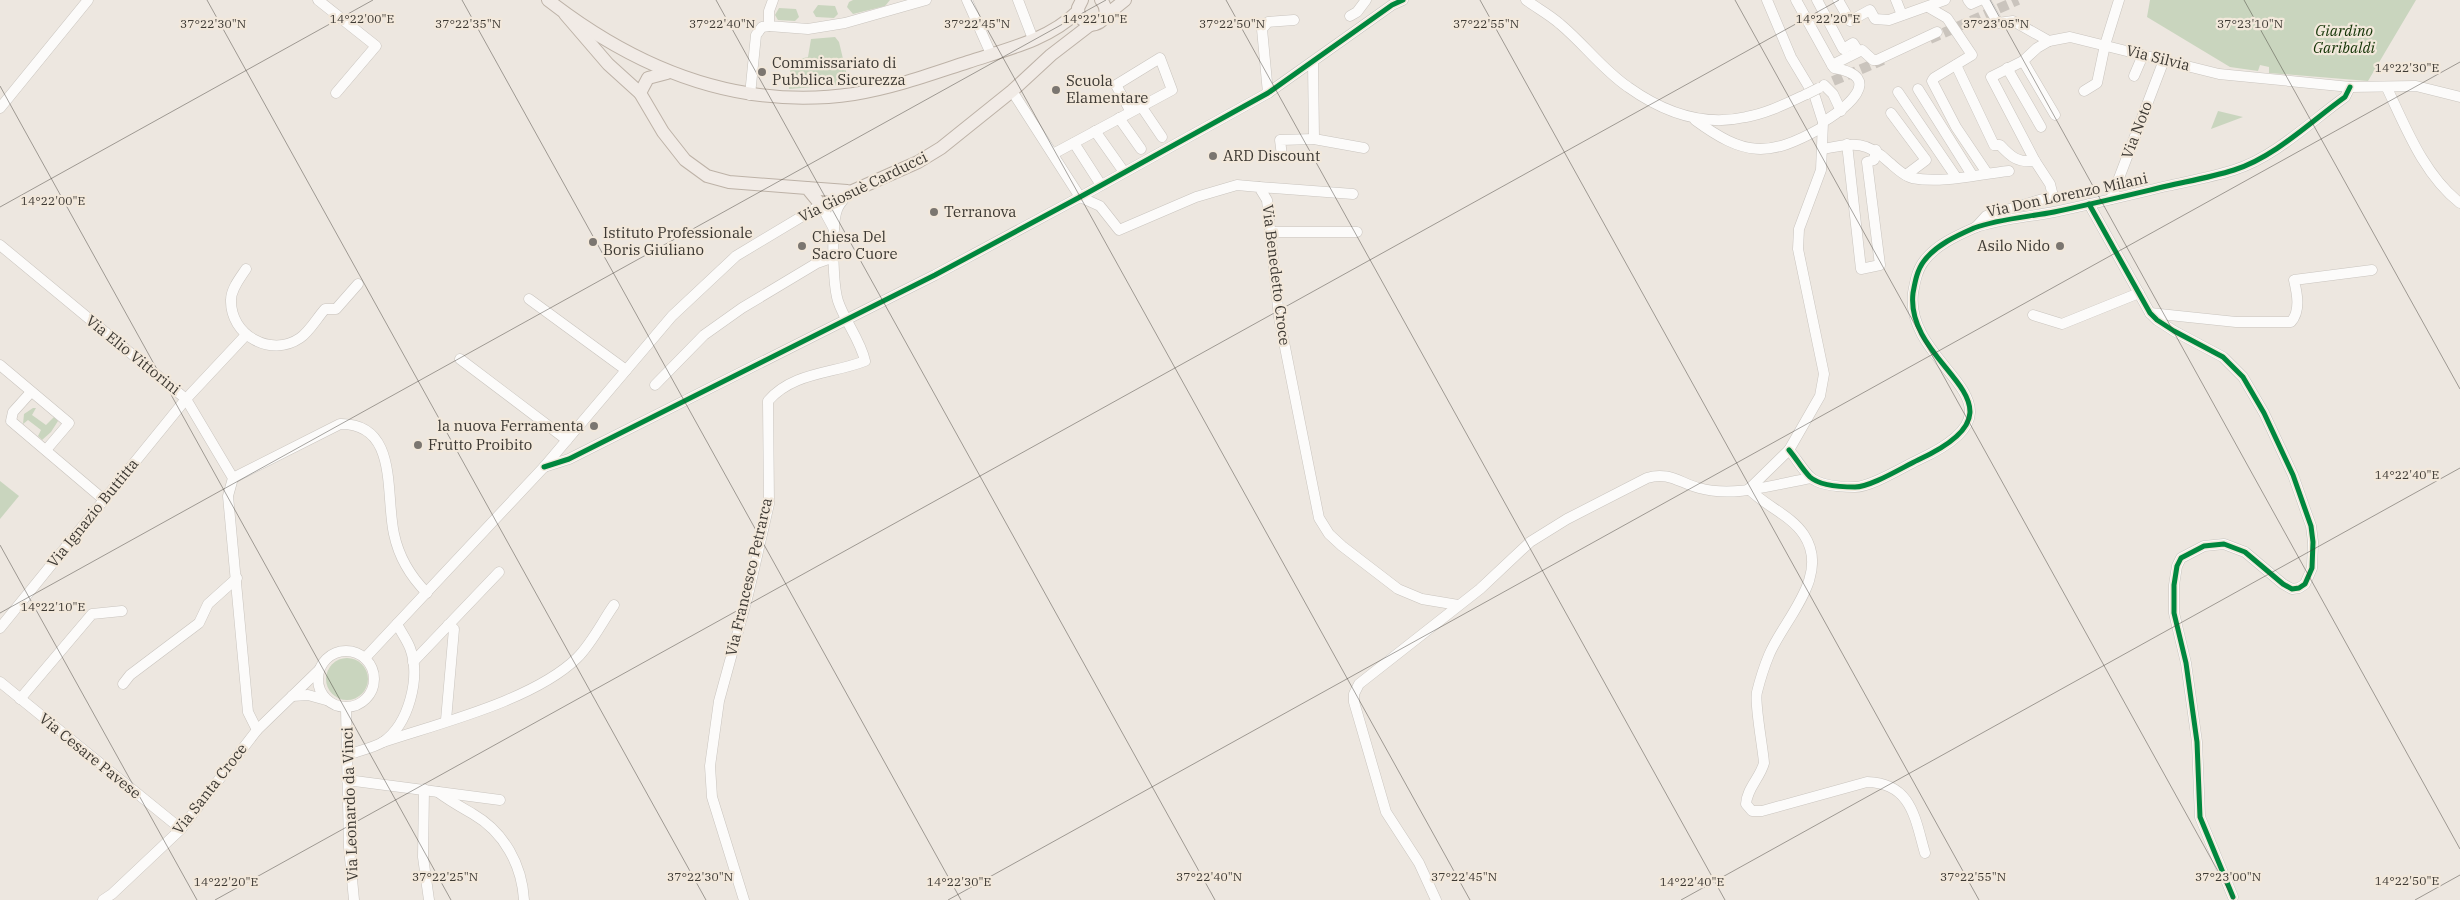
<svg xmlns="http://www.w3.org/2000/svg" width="2460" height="900" font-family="'IBM Plex Serif',serif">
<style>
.green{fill:#c9d5be}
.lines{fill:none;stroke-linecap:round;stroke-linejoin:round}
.minor-tunnel{stroke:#cac4bd;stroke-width:10;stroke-dasharray:10 5;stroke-linecap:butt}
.minor-casing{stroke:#c9c4be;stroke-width:11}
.major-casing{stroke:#bdb2a7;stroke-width:14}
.minor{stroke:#fcfbfa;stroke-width:10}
.major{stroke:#f1ebe6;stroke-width:12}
.minor-bridge-casing{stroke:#c9c4be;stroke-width:11;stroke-linecap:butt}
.minor-bridge{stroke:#fcfbfa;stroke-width:10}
.cycleway-casing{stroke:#f2e8db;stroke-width:8}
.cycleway{stroke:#00873e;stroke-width:5}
.ticks{fill:none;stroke:#3d3933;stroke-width:1;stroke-opacity:0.45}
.poi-dot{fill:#7b7670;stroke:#f2e8db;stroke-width:2}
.labels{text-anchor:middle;stroke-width:4.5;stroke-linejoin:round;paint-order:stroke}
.park-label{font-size:15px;font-style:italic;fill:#133305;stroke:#f2e8db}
.street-label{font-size:15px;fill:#3d3933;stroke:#f2e8db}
.poi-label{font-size:15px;fill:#3d3933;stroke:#f2e8db;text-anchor:start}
.ticks-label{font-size:12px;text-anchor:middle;fill:#3d3933;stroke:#f2e8db;stroke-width:4.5;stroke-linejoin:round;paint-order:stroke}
</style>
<rect width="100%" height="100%" fill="#ede7e0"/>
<!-- green -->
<g class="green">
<path d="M853,0H890L885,6L853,14L847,7L849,2Z"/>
<path d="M2150,0H2416L2368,81L2269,73V67L2260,65L2258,71L2230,67L2147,17Z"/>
<path d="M818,5L835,6L838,14L834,18L816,17L813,12Z"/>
<path d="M779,8L796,9L799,17L795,21L778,20L775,15Z"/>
<path d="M835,37L839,42L849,84L789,89L791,61L808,57L811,39Z"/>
<path d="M2218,111L2243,117L2211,129Z"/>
<path d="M33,408H36L32,415L46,425L54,417L58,421L51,432L42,440L38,436L41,430L28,420L23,424L24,414Z"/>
<path d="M0,481L19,496L0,519Z"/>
<circle cx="347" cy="679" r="21"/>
</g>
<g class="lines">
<!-- minor-tunnel -->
<g class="minor-tunnel">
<path d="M1930,39L2018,0"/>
<path d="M1833,81L1883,60"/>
</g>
<!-- minor casing -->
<g class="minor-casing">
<g id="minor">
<path d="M318,0L376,46L336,93"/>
<path d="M773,0L769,11V26L808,29L845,23L926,0"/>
<path d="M967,0L991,54"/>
<path d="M1018,0L1033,39"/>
<path d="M1526,0C1537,8 1550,15 1560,24C1584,44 1603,70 1628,87C1663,112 1703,127 1746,117C1768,113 1787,103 1807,94"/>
<path d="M1796,0L1832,65"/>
<path d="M1817,0L1843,49L1853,43L1858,51"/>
<path d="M1838,0L1850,21L1870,10L1875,19L1889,20L1945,0"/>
<path d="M1896,0L1902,15"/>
<path d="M1968,0L1971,4L1980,0"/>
<path d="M1985,0L1998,23L2013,21L2049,41L2070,37L2219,74L2350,87L2416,86L2460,97"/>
<path d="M1928,7L1947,18L1972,55L1934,78L1932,81L1956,127L1987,173"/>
<path d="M1350,16L1357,12L1366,0"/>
<path d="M2023,61L2055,115"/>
<path d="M1313,62L1314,139"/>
<path d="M1956,65L1994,145H2000C2011,157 2018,163 2035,161"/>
<path d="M2007,68L2041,127"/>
<path d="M2134,76L2143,55"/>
<path d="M1824,85L1833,94L1841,111"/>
<path d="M2387,88C2406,128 2424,175 2460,203"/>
<path d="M1918,89L1972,175"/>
<path d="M1012,91L1080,197L1100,206L1119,230L1196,197L1237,185L1259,187L1267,200L1279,317L1319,518L1329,534L1342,546L1398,589L1422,599L1458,605"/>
<path d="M2084,91L2097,83L2105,45L2119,0"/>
<path d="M1898,92L1956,177"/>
<path d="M1268,93L1262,29L1268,22L1294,20"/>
<path d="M750,95L756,35L762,27L769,26"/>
<path d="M1141,106L1162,137"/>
<path d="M0,108L88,0"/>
<path d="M1891,113L1926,160L1906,175"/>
<path d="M1119,118L1141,149"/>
<path d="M1695,120C1744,156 1768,158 1821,128"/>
<path d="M1823,122C1846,108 1886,77 1834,68L1832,65L1862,50L1873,60H1877L1937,32"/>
<path d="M1095,131L1124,172"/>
<path d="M1074,143L1101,185"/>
<path d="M1847,144L1861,269L1880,265L1867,162L1874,160L1876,150"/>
<path d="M1823,149C1854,143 1866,140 1890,163C1897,169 1904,176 1912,178C1943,184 1978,174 2009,171"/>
<path d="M1053,154L1172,90L1160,58L1116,85L1131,112"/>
<path d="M1282,156L1280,140L1314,139L1364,148"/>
<path d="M1259,187L1353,194"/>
<path d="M2111,199L2164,60"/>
<path d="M2089,204L2150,313L2157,320L2174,331L2223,357L2243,377L2264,413L2293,475L2311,526L2313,542L2312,568L2305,584L2299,588L2292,589L2283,584L2245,552L2224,544L2204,546L2181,558L2177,566L2174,585V613L2186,663L2197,742L2200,817L2233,897"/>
<path d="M1976,227L1986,216L2053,196L2050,184L2035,161L1991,77L2023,61L2037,48L2049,41"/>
<path d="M1270,232H1357"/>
<path d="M0,245L186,399L233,478L228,496L248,712L257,730"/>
<path d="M246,269C240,278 231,289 231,300C230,335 271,358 300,338C309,332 317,318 325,309H336L358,284"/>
<path d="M529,299L626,370"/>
<path d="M2150,313L2236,322H2291C2301,311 2297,293 2294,280L2372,270"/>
<path d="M2033,315L2062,324L2139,293"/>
<path d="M460,359L567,440"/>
<path d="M0,365L69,423L46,450"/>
<path d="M655,385L704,335L742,308L817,263L834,257"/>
<path d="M31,392L13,412L11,421L103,499"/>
<path d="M1789,450C1796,458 1802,469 1810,477C1820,486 1843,487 1855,487C1871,487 1903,467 1918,460C2042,403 1904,370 1913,293C1915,282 1917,270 1924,261C1936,245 1956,236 1974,228C1998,219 2028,217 2054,212C2092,204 2129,195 2167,186C2189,181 2212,177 2234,170C2275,157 2310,122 2345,97L2350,87"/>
<path d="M544,467L569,459L935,275L1080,197L1268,93L1392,5L1403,0"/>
<path d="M233,478L340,424C399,423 385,494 394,534C399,558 410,576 427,593"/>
<path d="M1749,489C1765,506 1791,515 1804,535C1831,576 1784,619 1769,655C1764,667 1760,680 1757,692C1754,702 1763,748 1764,763C1760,778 1747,788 1746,804L1752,811H1762L1867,782C1912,783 1915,819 1925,853"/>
<path d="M1749,489L1789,450L1820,396L1824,374L1798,249L1799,229L1821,170L1823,122L1815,97L1791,57L1767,0"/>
<path d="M0,628L186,399L245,336"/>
<circle cx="346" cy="679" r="28"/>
<path d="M365,658L544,467L672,316L736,256L821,205L834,229"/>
<path d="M413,662L499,572"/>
<path d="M0,682L181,829"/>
<path d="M123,684L130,675L199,623L208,604L237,578"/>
<path d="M292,696L308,695L326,700"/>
<path d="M20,699L92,614L122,611"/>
<path d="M346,708L349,847L354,900"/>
<path d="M446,720L454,629L448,625"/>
<path d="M383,742C440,723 534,700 577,658C592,643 602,622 614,605"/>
<path d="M347,755C358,751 373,748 383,742C409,724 421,677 410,648C407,640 401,632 397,624"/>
<path d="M347,780L500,800"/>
<path d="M424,789L423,857L429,900"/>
<path d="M438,792C450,801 461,807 473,814C504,832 522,865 524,900"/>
<path d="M103,900L112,894L181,829L257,730L319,670"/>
<path d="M744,900L712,797L710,766L719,701L748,595L769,504L768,401C793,372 832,374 865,361C860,339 845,322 838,301C833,285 831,226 837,210C839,203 845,199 847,194"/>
<path d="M1436,900L1419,863L1386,812L1354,702V694L1359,684L1480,589L1530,542L1567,519L1647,478C1668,471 1680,483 1699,488C1734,498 1776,484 1811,478"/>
</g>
</g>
<!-- major casing -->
<g class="major-casing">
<g id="major">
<path d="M548,0C638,70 739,111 854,94C893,88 931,74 968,62C1004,50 1049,40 1077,12"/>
<path d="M1082,0L1078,8L1079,17L1090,25C1105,24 1110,11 1101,0"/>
<path d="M565,14L608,64L640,93L663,132L685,160L707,176L729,182L807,188L821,205L918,162L941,148L1012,91L1051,55L1090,25"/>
<path d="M1105,16L1125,0"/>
<path d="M640,93L648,78L667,73"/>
<path d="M807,188L847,191"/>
</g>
</g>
<!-- minor -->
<use href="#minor" class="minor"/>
<!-- major -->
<use href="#major" class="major"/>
<!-- minor-bridge casing -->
<g class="minor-bridge-casing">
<path id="minor-bridge" d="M1807,94L1819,88"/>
</g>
<!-- minor-bridge -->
<use href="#minor-bridge" class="minor-bridge"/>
<!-- cycleway casing -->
<g class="cycleway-casing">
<g id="cycleway">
<path d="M2089,204L2150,313L2157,320L2174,331L2223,357L2243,377L2264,413L2293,475L2311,526L2313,542L2312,568L2305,584L2299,588L2292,589L2283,584L2245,552L2224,544L2204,546L2181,558L2177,566L2174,585V613L2186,663L2197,742L2200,817L2233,897"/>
<path d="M1789,450C1796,458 1802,469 1810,477C1820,486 1843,487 1855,487C1871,487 1903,467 1918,460C2042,403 1904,370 1913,293C1915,282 1917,270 1924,261C1936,245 1956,236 1974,228C1998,219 2028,217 2054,212C2092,204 2129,195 2167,186C2189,181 2212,177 2234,170C2275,157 2310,122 2345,97L2350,87"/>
<path d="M544,467L569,459L935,275L1080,197L1268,93L1392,5L1403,0"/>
</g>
</g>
<!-- cycleway -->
<use href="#cycleway" class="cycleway"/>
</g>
<!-- ticks -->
<path class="ticks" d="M207,0L706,900M462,0L961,900M716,0L1215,900M971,0L1470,900M1226,0L1725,900M1480,0L1979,900M1735,0L2234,900M1990,0L2460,849M2244,0L2460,389M0,86L451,900M0,207L373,0M0,545L197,900M0,613L1106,0M215,900L1839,0M948,900L2460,62M1681,900L2460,468M2415,900L2460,875"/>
<!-- markers -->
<g class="poi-dot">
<circle cx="762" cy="72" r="5"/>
<circle cx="1056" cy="90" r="5"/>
<circle cx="1213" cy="156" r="5"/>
<circle cx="934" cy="212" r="5"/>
<circle cx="593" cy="242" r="5"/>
<circle cx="802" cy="246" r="5"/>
<circle cx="2060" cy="246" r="5"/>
<circle cx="594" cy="426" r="5"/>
<circle cx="418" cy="445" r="5"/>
</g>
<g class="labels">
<!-- park labels -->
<g class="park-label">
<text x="2344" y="36">Giardino<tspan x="2344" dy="17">Garibaldi</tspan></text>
</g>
<!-- street labels -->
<g class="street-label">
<text transform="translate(2158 58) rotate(14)" y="5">Via Silvia</text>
<text transform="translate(2137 130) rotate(-69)" y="5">Via Noto</text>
<text transform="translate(863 187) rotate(-26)" y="5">Via Giosuè Carducci</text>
<text transform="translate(2067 195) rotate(-12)" y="5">Via Don Lorenzo Milani</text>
<text transform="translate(1276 275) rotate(83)" y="5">Via Benedetto Croce</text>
<text transform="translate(133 355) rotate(39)" y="5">Via Elio Vittorini</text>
<text transform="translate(93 513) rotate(-51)" y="5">Via Ignazio Buttitta</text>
<text transform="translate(749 577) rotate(-77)" y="5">Via Francesco Petrarca</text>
<text transform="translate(90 756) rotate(39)" y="5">Via Cesare Pavese</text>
<text transform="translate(210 789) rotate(-52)" y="5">Via Santa Croce</text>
<text transform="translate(350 804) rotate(-92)" y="5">Via Leonardo da Vinci</text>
</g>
<!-- poi labels -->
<g class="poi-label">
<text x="772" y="68">Commissariato di<tspan x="772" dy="17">Pubblica Sicurezza</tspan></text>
<text x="1066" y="86">Scuola<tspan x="1066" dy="17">Elamentare</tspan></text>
<text x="1223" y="161">ARD Discount</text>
<text x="944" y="217">Terranova</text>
<text x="603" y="238">Istituto Professionale<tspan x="603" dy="17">Boris Giuliano</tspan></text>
<text x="812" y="242">Chiesa Del<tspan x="812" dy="17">Sacro Cuore</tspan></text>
<text x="2050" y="251" text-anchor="end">Asilo Nido</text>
<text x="584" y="431" text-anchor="end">la nuova Ferramenta</text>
<text x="428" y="450">Frutto Proibito</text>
</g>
</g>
<g class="ticks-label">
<text x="362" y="23">14°22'00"E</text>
<text x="1095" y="23">14°22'10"E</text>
<text x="1828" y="23">14°22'20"E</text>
<text x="213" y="28">37°22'30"N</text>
<text x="468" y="28">37°22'35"N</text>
<text x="722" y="28">37°22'40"N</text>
<text x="977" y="28">37°22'45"N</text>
<text x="1232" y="28">37°22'50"N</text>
<text x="1486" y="28">37°22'55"N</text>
<text x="1996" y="28">37°23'05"N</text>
<text x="2250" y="28">37°23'10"N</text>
<text x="2407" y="72">14°22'30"E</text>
<text x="53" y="205">14°22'00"E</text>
<text x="2407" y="479">14°22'40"E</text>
<text x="53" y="611">14°22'10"E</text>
<text x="445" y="881">37°22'25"N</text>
<text x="700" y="881">37°22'30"N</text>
<text x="1209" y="881">37°22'40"N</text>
<text x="1464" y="881">37°22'45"N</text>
<text x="1973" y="881">37°22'55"N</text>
<text x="2228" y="881">37°23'00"N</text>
<text x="2407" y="885">14°22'50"E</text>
<text x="226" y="886">14°22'20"E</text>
<text x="959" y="886">14°22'30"E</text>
<text x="1692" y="886">14°22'40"E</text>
</g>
</svg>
